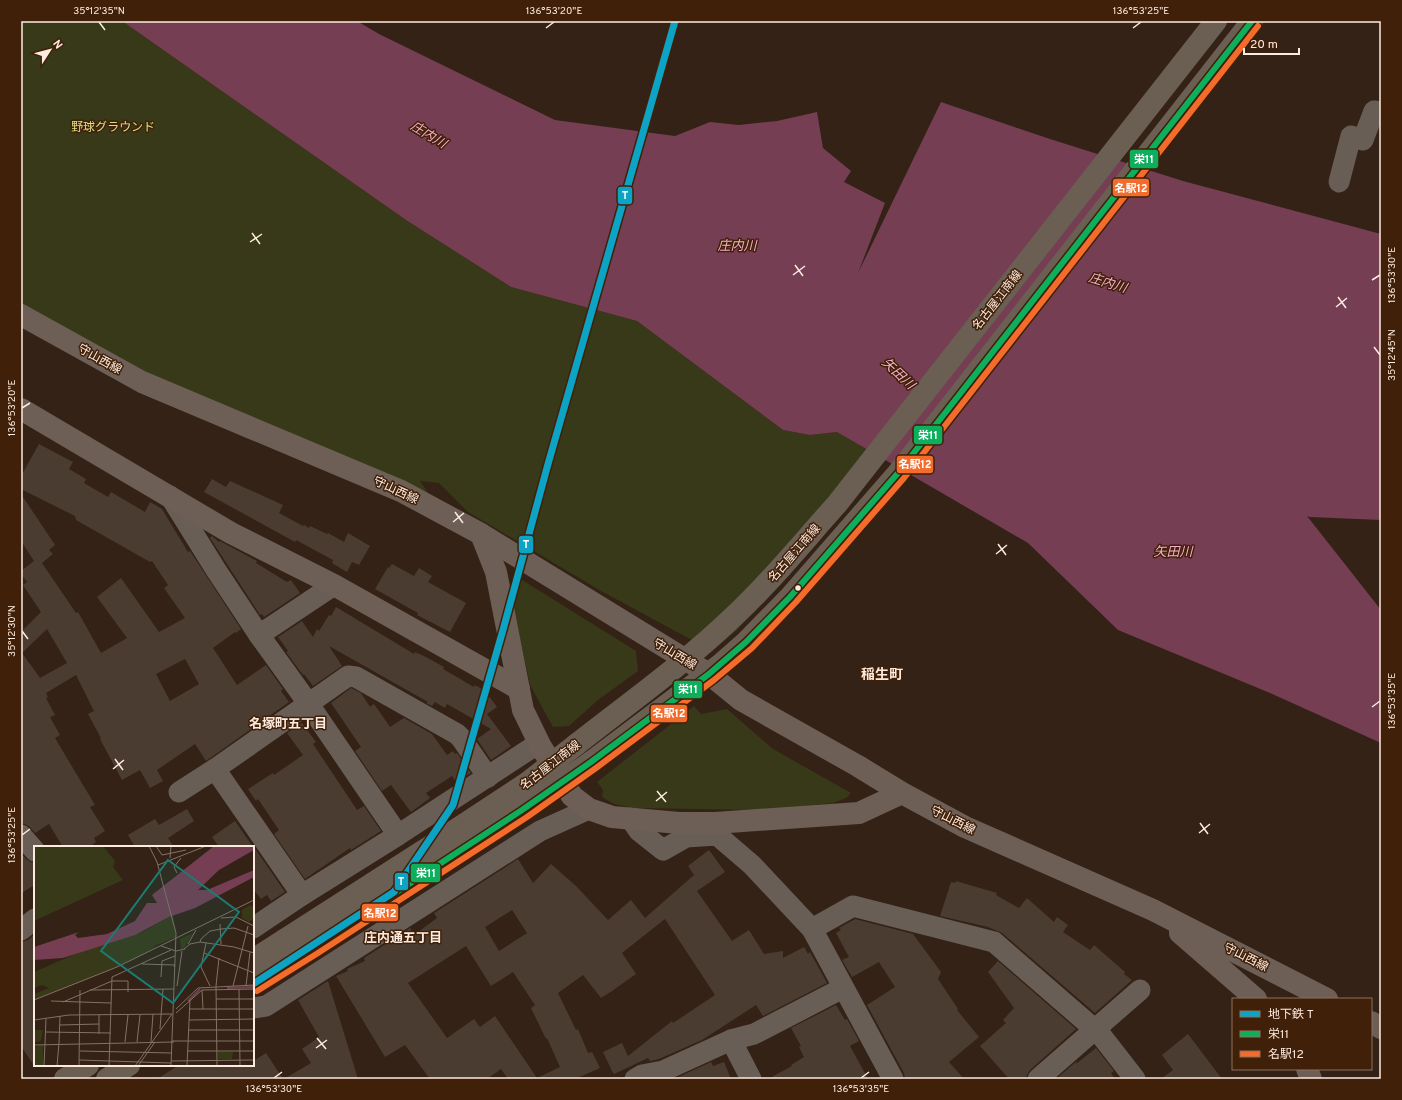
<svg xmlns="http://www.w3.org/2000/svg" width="1402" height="1100" font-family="Overpass,'Noto Sans JP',sans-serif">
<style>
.green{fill:#383918}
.water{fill:#753e53}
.building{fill:#4b3c31;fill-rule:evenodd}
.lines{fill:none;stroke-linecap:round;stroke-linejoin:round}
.street{stroke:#695e56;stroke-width:21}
.secondary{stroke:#6d5f56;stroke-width:22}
.primary{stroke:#6b5e53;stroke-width:22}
.primary-bridge{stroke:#6b5e53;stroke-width:22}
.bus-1-casing{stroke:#402008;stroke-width:9}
.bus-2-casing{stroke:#402008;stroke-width:9}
.bus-1{stroke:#0daf5c;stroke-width:6}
.bus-2{stroke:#f36c2b;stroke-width:6}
.metro-1-casing{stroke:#402008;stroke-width:10}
.metro-1{stroke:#0da3c5;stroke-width:7}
.ticks{fill:none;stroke:#fdebe0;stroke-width:1.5}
.bus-dot{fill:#fdebe0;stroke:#402008;stroke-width:1.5}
.labels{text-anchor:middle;stroke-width:3;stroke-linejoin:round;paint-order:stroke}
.park-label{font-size:12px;fill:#d6e186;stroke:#402008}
.street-label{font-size:12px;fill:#fdebe0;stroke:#402008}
.water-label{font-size:13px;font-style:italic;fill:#f9afcc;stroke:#402008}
.neighbourhood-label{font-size:13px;font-weight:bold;fill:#fdebe0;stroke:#402008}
.quarter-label{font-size:14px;font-weight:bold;fill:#fdebe0;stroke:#402008}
.inset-river{fill:none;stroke:#753e53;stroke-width:2}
.inset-road{fill:none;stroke:#847266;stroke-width:1}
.view{fill:#1b7c74;fill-opacity:0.15;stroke:#1b7c74;stroke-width:2}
.inset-edge{fill:none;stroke:#fdebe0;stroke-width:2}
.line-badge{stroke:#402008;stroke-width:1.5}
.badge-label{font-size:11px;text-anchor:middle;font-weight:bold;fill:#fff}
.neatline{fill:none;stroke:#fdebe0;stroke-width:1.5}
.ticks-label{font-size:10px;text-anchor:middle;fill:#fdebe0}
</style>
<rect width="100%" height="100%" fill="#332215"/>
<!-- green -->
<g class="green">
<path d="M21,21H122L406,220L511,287L637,321L783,430L810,435L837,432L885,460L816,545L737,630L708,654L690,639L601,591L468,512L439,483L420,481L441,512L21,315Z"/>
<path d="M519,578L636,651L638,671L598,700L569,726L553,727L530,685L510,591Z"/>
<path d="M694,706L701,714L727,709L773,749L851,793L846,798L833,803L763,810L634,808L614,804L602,797L603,790L597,782Z"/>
</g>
<!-- water -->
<path class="water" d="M122,21H357L379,34L555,120L675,136L710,122L739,125L777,121L817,112L823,148L851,171L844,182L885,203L858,273L941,102L1050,139L1183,181L1381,234V520L1310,517L1307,516L1381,610V743L1270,693L1118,630L1028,543L837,432L810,435L783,430L637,321L511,287L406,220Z"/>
<!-- building -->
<g class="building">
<path d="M39,444L73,462L69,469L86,479L84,483L108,497L111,492L145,512L150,502L162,509L188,552L190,551L241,629L236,633L235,632L213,648L237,685L266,665L283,689L281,691L289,702L206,761L195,744L157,770L163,781L150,788L140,770L122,780L100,739L101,738L88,714L94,711L76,675L46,693L48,697L46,698L55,715L50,717L60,735L55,738L95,805L90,807L105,831L94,838L96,842L89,847H63L49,824L35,833L30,827L25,824L21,823V632L41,612L23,585L27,582L21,574V571L34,561L21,541V494L55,545L49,550L53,554L42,563L76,613L78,612L101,653L127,638L97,597L121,578L159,632L185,618L164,588L168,585L152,561L150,562L76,520L75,516L21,489V476ZM47,629L67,663L40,678L22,653ZM185,659L199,684L170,701L156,674Z"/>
<path d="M212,479L226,487L230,481L283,505L279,513L303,526L304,525L309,528L310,526L327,534L328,533L344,542L348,533L370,546L359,565L352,562L347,572L332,563L333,560L296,540L295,542L204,492Z"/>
<path d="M212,536L219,542L220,541L257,561L256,563L287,582L291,580L300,593L264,617L262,614L260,615L210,538Z"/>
<path d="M392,564L414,576L419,568L432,576L428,582L466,603L450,632L417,615L418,613L375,589L388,567L389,568Z"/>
<path d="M336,607L414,654L415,652L426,657L444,667L443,669L474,687L475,685L485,691L497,707L487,714L511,746L491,760L477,739L491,729L447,704L445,708L435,702L432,706L426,703L428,702L329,646L342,666L313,686L304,674L303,675L286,652L288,651L278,637L302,621L313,637L317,629L319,631L329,615L331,616Z"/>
<path d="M351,688L361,693L370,707L374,704L390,727L404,718L432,734L447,755L453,751L455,754L457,753L471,773L456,782L452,776L426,793L430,798L411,812L391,785L382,791L355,751L361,747L331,703Z"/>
<path d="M302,723L316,742L313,744L357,810L364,806L381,831L351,850L350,848L305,879L274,834L279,830L258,799L256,801L248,789L273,773L274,775L303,755L287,733Z"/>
<path d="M187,809L194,821L168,838L174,847H135L128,835L155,819L159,825Z"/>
<path d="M235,821L253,847H219L212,837Z"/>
<path d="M254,847L285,892L271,901L267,895L261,899L253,889V848Z"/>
<path d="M709,850L725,872L697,891L732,941L749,930L764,954L783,951V958L804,947L808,954L810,952L827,983L763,1016L756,1005L702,1040L659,1059L650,1061L648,1058L614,1074L612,1071L603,1052L622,1043L628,1056L672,1021L673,1023L715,995L665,919L622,953L636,974L612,991L601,998L583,975L558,993L576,1030L578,1029L588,1053L592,1052L600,1068L575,1079H508L501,1069L487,1079H430L405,1045L385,1057L336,976L348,971L347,969L349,968L365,961L364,958L410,928L414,935L437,918L434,913L518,859L533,883L551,864L576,886L608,920L631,900L645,918L694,875L688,866ZM512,910L527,933L499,951L485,927ZM466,946L491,986L513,972L535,1005L531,1008L546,1039L547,1038L560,1067L537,1078L495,1016L480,1027L474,1019L447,1038L408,983Z"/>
<path d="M21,853L26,859L31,862L35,863V885L21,893Z"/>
<path d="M956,881L997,893L996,895L1019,908L1027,898L1054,922L1057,917L1068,925L1063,932L1090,950L1094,945L1125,972L1124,974L1132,980L1095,1013L1002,933L988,927L940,916L951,882L955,883Z"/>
<path d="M855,919L913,934L941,972L938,979L958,1009L957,1010L979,1037L949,1062L964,1079H905L904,1073L867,1005L895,987L879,962L852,977L842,960L849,957L836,933L841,930L839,928Z"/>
<path d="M35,934V1067L21,1046V942L28,940Z"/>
<path d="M998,961L1076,1029L1030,1070L1027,1075L1026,1079H1009L980,1046L1006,1023L1003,1020L1014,1008L988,972Z"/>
<path d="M328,981L358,1079H284L311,1063L302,1049L319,1037L298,1000Z"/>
<path d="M836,1005L845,1020L847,1019L859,1041L850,1046L868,1079H768L792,1066L791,1065L804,1057L799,1047L801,1046L791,1028Z"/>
<path d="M1188,1034L1222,1079H1161L1173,1070L1162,1055Z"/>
<path d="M1096,1048L1114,1071L1111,1073L1115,1079H1056L1077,1061L1076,1064Z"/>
<path d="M266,1053L283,1079H157L179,1065H253V1061Z"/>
<path d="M711,1062L713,1066L724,1062L731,1079H674Z"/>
</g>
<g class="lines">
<!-- street -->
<g class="street">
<path d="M1339,182L1351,136L1363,140L1374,111L1381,112"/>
<path d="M170,496L216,570L259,635L308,703L398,835L302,895L253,928"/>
<path d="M259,635L334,585"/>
<path d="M215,769L302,895"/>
<path d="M179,792L215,769L348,676L356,677L457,734L461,738L488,777"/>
<path d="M630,818L639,831L663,850L686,837L717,835L752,865L812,929L893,1079"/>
<path d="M21,835L35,851"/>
<path d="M398,835L539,743"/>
<path d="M812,929L853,906L994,942L1100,1034L1135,1079"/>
<path d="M21,930L35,919"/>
<path d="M253,1008L266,1006L540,831L589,809"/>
<path d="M731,1040L751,1079"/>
<path d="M635,1079L642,1075L663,1071L731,1040L754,1034L843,988"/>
<path d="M1038,1079L1140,990"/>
</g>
<!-- secondary -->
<g class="secondary">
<path d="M21,315L142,382L401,491L481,534L709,674L741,700L858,766L902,793L965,827L1153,910L1327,999"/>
<path d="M21,409L231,533L334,585L519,689"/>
<path d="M481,534L496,572L523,710L541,747L572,796L589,809L612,817L679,823H715L859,813L902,793"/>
<path d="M1180,933L1256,999"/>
<path d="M1371,1022L1381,1028"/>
<path d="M1307,1069L1311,1079"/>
</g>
<!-- primary -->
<g class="primary">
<path d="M577,744C629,703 684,664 732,618C770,583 802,543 837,504L1216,21"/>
<path d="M591,762L721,664L746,642L790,597L898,473L1252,21"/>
<path d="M253,960L451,833"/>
<path d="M253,984L314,946L462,849"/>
<path d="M65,1079L88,1065"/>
<path d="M107,1079L129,1065"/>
</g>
<!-- primary-bridge -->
<g class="primary-bridge">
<path d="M451,833L527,783L577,744"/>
<path d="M462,849L522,810L591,762"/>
</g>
<!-- bus-1 casing -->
<g class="bus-1-casing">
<path id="bus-1" d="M253,984L314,946L522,810L591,762L709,674L746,642L790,597L898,473L1252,21"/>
</g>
<!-- bus-2 casing -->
<g class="bus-2-casing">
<path id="bus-2" d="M257,991L318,953L527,817L596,768L714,680L752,648L796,602L904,478L1258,26"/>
</g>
<!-- bus-1 -->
<use href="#bus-1" class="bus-1"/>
<!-- bus-2 -->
<use href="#bus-2" class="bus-2"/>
<!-- metro-1 casing -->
<g class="metro-1-casing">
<path id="metro-1" d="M253,984L394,892L453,805L503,630L548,464L675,21"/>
</g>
<!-- metro-1 -->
<use href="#metro-1" class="metro-1"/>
</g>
<!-- ticks -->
<path class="ticks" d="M99,22L105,30M546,28L554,22M1133,28L1141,22M252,233L260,244M250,242L262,234M795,265L803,276M793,275L805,266M1372,280L1380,275M1338,297L1346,308M1336,307L1347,298M1374,347L1380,355M22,408L30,403M455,512L463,523M453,522L464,513M998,544L1006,555M996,554L1007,545M22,631L28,639M1372,707L1380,701M115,759L123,770M113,769L124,760M657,791L666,802M656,801L667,792M1200,823L1208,834M1199,833L1210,824M22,835L30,829M317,1038L326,1049M316,1048L327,1040M274,1078L282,1072M861,1078L869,1072"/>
<!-- markers -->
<circle class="bus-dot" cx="798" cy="588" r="3.5"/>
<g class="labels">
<!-- park labels -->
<g class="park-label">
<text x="113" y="131">野球グラウンド</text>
</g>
<!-- street labels -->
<g class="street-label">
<text transform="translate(997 300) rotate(-52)" y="4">名古屋江南線</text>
<text transform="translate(100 359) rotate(29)" y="4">守山西線</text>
<text transform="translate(396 490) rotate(25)" y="4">守山西線</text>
<text transform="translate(794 553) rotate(-49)" y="4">名古屋江南線</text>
<text transform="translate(675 654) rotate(31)" y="4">守山西線</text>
<text transform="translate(550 765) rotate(-38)" y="4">名古屋江南線</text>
<text transform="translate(953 820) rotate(27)" y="4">守山西線</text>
<text transform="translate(1246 957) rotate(27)" y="4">守山西線</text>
</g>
<!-- water labels -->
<g class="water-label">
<text transform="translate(429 134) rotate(31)" y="5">庄内川</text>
<text x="737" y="250">庄内川</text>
<text transform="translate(1108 282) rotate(17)" y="5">庄内川</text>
<text transform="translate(899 373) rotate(43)" y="5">矢田川</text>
<text x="1173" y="556">矢田川</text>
</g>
<!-- neighbourhood labels -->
<g class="neighbourhood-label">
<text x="288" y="728">名塚町五丁目</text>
<text x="403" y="942">庄内通五丁目</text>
</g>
<!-- quarter labels -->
<g class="quarter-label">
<text x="882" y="679">稲生町</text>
</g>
</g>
<!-- overview -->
<g transform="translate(34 846)">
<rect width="220" height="220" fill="#332215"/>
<path d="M0,0H69L81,15L79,21L89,34L0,75ZM216,59L220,61V72L215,76L208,72V64ZM139,69L142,91L120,100L121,101L99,114L0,154V148L15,142L8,139L0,142V126L48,105L110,85ZM159,87L150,102L147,103L146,93ZM0,184H9L7,195L0,196ZM9,199V220H0V201ZM184,206H199L198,213H184Z" fill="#383918"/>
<path d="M180,0H220V4L185,24L164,44H173L220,24V31L161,62L135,71L101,89L29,112L0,114V101L45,86L41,89L44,92L73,88L101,75L113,57H123L118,49Z" fill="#753e53"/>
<path class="inset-river" d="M193,142L220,141M154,155L166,143"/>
<path class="inset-road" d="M115,0L123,16L142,87L137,220M122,0L128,9L152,4M136,12L137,0M124,19L172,0M143,27L140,21L147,12M187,72L202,71L220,80M186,78L187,98M166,96L167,93L176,85L187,83L200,82L220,89M172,97L167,121L176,140M154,98L162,84M127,100L142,105L151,103M150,103L156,98L166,96L200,101L220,107M170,107L220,127M108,118L141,119L140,121M127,131L128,115L141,110M143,140L148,105M199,140L214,80M212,140L216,106M205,143L206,220M56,144L140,143M168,144L169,163M182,153H220M0,154L83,121L220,54M17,155L77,157M29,156L78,135H94V146M142,163L164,142L220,139M155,163H220M142,167L168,144L220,143M0,174L35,169L138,168M155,174L220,173M26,179L65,178M126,183L129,143M154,184H220M12,186L77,187M65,188V169M138,195H220M91,196L94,169M103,196L106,169M117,196L119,168M25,197L26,170M0,199L140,196M46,205L138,207M153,205H220M45,214L137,217M137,215L220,214M10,220L12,173M23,220L25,197M45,220L46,144M75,220L78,131L137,104M101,220L138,168M104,220L121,196M153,220L156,154M183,220L182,140L185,112"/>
<path class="view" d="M134,14L205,66L139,157L67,105Z"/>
<rect width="220" height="220" class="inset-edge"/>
</g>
<g class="line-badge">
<rect x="1129" y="149" width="30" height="20" rx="4" fill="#0daf5c"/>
<rect x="1112" y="178" width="38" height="19" rx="4" fill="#f36c2b"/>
<rect x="617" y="186" width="16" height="19" rx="4" fill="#0da3c5"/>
<rect x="913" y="425" width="30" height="20" rx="4" fill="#0daf5c"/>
<rect x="896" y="455" width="38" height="19" rx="4" fill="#f36c2b"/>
<rect x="518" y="535" width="16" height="19" rx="4" fill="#0da3c5"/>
<rect x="673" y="680" width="30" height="19" rx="4" fill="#0daf5c"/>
<rect x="650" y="704" width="38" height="19" rx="4" fill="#f36c2b"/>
<rect x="410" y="863" width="31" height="20" rx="4" fill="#0daf5c"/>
<rect x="394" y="872" width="15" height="19" rx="4" fill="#0da3c5"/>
<rect x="361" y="903" width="38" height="19" rx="4" fill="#f36c2b"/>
</g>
<g class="badge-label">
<text x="1144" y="163">栄11</text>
<text x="1131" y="192">名駅12</text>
<text x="625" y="199">T</text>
<text x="928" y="439">栄11</text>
<text x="915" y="468">名駅12</text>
<text x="526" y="548">T</text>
<text x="688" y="693">栄11</text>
<text x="669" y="717">名駅12</text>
<text x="426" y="877">栄11</text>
<text x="401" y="885">T</text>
<text x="380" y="917">名駅12</text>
</g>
<!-- border -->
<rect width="1402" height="1100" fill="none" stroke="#402008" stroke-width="44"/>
<!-- legend -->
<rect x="1232" y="998" width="140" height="72" fill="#402008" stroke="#8c715e"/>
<rect x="1240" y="1011" width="20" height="6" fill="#0da3c5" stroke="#8c715e"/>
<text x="1268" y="1018" font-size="12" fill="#fdebe0">地下鉄 T</text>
<rect x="1240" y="1031" width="20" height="6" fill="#0daf5c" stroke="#8c715e"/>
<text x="1268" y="1038" font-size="12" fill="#fdebe0">栄11</text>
<rect x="1240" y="1051" width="20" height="6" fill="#f36c2b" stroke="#8c715e"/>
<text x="1268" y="1058" font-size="12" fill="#fdebe0">名駅12</text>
<!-- north arrow -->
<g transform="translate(50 50) rotate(54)" stroke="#402008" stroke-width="3" paint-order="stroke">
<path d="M0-3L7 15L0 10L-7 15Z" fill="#fdebe0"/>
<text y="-6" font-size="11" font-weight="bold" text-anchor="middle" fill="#fdebe0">N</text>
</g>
<!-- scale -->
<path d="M1244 48v6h55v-6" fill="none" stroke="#fdebe0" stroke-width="2"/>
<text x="1250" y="48" font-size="12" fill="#fdebe0" stroke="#402008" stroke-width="3" paint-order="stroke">20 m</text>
<rect x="22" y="22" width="1358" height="1056" class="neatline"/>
<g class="ticks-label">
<text x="99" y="14">35°12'35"N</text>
<text x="554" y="14">136°53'20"E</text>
<text x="1141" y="14">136°53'25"E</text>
<text transform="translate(1391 275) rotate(-90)" y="4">136°53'30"E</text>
<text transform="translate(1391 355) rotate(-90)" y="4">35°12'45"N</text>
<text transform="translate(11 408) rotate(-90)" y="4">136°53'20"E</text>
<text transform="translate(11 631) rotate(-90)" y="4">35°12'30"N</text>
<text transform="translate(1391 701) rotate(-90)" y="4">136°53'35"E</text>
<text transform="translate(11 835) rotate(-90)" y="4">136°53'25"E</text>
<text x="274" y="1092">136°53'30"E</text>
<text x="861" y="1092">136°53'35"E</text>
</g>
</svg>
